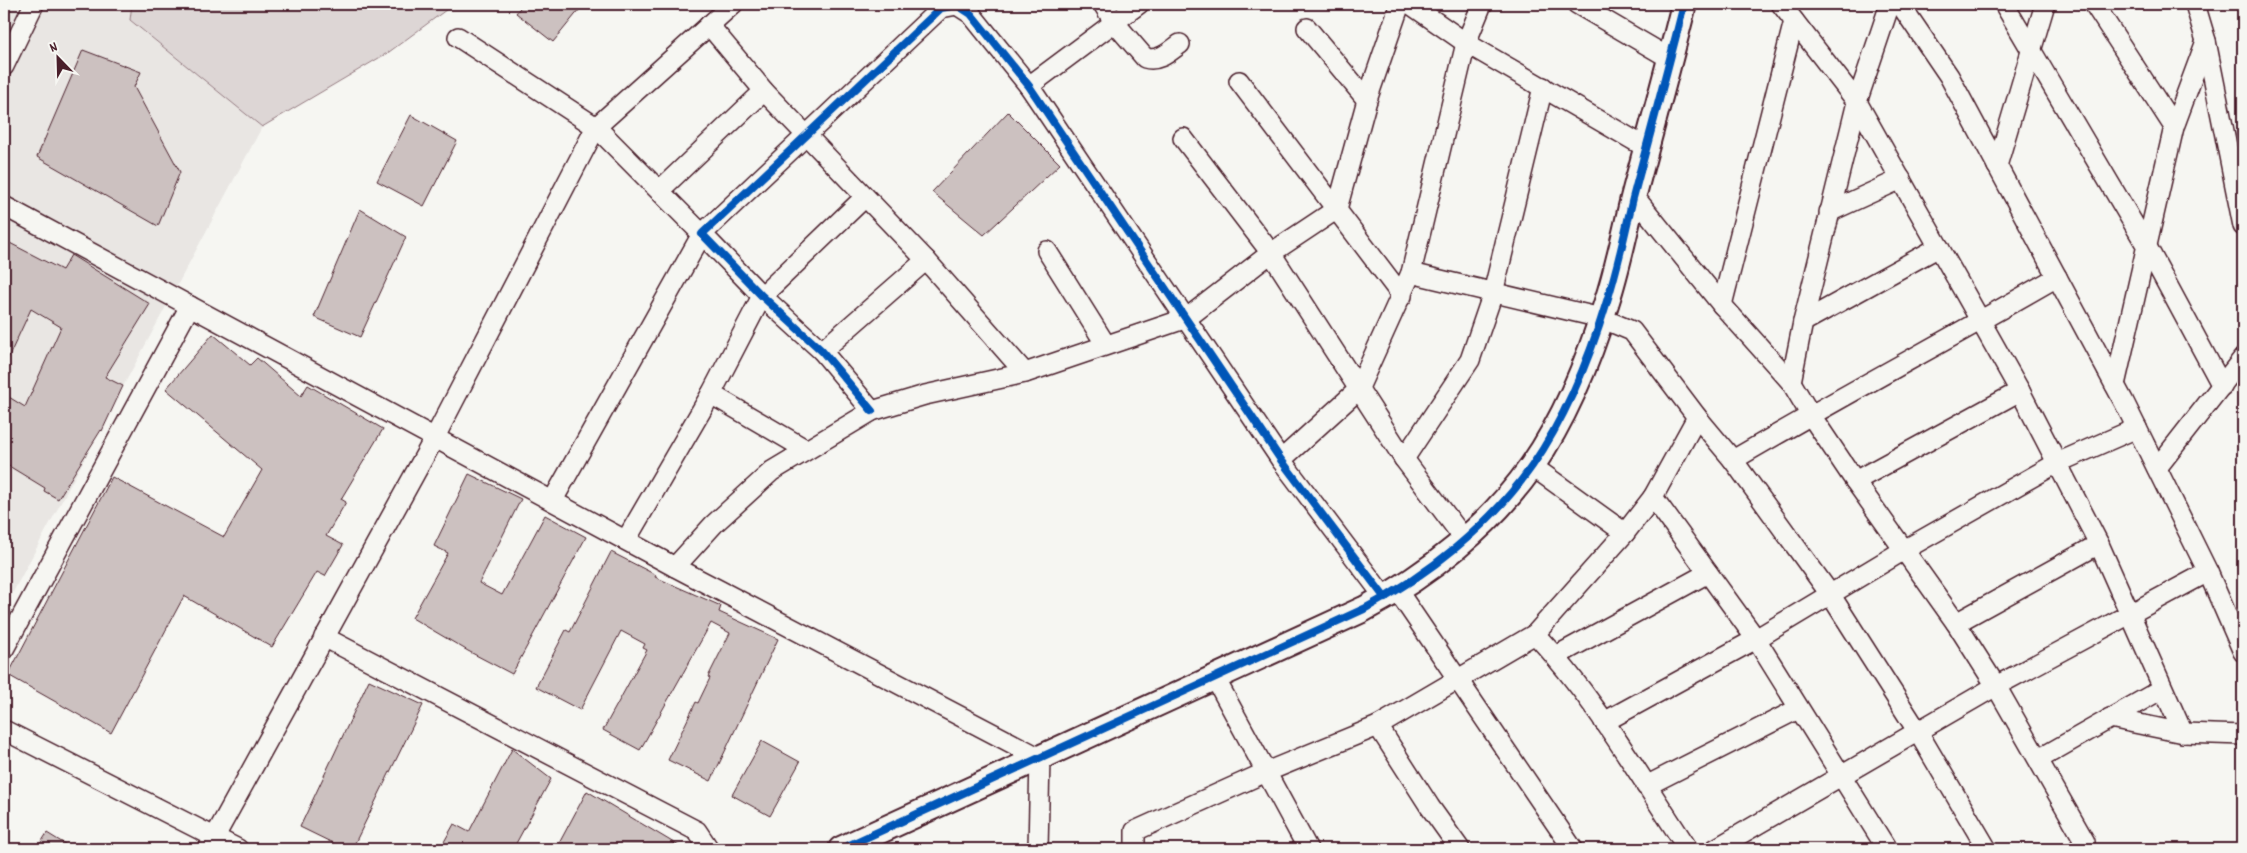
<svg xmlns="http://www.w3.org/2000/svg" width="2247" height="853" font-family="Dekko,sans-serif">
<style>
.built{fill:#e9e6e3}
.green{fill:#ddd6d5;stroke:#947a80}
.building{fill:#ccc1c0;stroke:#4a1f2b}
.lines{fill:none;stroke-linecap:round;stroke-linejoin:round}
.minor-casing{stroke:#4a1f2b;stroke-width:22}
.tertiary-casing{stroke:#4a1f2b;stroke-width:28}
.minor{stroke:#f6f6f2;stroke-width:19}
.tertiary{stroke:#f6f6f2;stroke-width:24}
.cycleway-casing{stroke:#f6f6f2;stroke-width:11}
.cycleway{stroke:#0057b8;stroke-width:8}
</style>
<rect width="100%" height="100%" fill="#f6f6f2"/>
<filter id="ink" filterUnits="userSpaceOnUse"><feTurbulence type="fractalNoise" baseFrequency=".02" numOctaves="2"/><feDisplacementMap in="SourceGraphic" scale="10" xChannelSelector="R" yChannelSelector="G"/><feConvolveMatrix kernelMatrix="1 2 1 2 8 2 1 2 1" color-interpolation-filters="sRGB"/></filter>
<g filter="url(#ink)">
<!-- built -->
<path class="built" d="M4,4H132L130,20L262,127L4,609Z"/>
<!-- green -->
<path class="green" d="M132,4H454L389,52L262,127L130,20Z"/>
<!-- building -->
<g class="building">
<path d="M523,4H584L553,42L516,13Z"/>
<path d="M83,50L141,72L134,87L180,172L158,226L37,157Z"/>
<path d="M1008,112L1060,164L984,235L932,192Z"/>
<path d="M411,115L457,141L424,206L377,181Z"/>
<path d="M360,209L406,237L360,337L314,317Z"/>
<path d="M4,240L62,270L71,255L150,304L105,377L123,386L102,431L101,430L58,499L44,491L45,488L4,463V394L25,407L61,327L31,309L4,367Z"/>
<path d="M213,334L250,365L257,358L301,396L308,385L383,429L341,499L346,502L326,536L343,545L325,576L317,572L272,647L184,596L111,733L8,675L112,477L224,537L262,470L166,389Z"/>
<path d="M469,474L521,499L479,583L502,595L545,515L586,537L512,674L468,651L412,618L448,553L434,546Z"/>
<path d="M611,552L656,575L655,577L721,606L719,612L778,639L711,781L668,760L696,702L698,703L710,678L708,677L730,633L711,623L640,750L603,730L647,650L643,648L645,644L621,631L580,710L536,687L566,630L570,632Z"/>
<path d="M369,680L423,705L352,849H345L300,827Z"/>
<path d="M762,741L800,762L770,816L732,795Z"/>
<path d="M512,749L551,779L513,849H440L454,824L469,832Z"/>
<path d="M587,791L684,849H556Z"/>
<path d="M47,833L73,849H37Z"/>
</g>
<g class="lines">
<!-- minor casing -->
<g class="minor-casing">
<g id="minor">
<path d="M1103,4L1114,22L1145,58C1159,62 1169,52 1180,44"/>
<path d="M1410,4L1466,43L1647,148"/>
<path d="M1577,4L1671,59"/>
<path d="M1781,4L1857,102L2020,391L2099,544L2183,733"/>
<path d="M1900,4L1949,76L2124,402L2208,572L2243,652"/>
<path d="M2004,4L2146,245L2222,386"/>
<path d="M2094,4L2174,127"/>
<path d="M2195,4L2206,41L2243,226"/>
<path d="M709,25L764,91L926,260L1025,373"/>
<path d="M1307,28L1367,100"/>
<path d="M458,37L596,127L702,234L553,500"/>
<path d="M4,66L34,4"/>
<path d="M1239,81L1402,296"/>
<path d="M1029,86L1139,4"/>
<path d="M1183,138L1271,253L1404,459L1465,540"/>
<path d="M1997,166L2045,4"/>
<path d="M660,190L764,91"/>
<path d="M1634,196L1722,305L1791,382L1810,414L1855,481L1956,623L1996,686L2085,842L2078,849"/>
<path d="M4,206L675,567L1040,758L1038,849"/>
<path d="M1829,212L1901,179"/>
<path d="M1047,251L1106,345"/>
<path d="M1411,273L1601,318L1632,331L1697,417L1733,460L1830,594L1918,732L1987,849"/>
<path d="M1722,305L1794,21"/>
<path d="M1803,322L1939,247"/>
<path d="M822,351L926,260"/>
<path d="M1791,382L1803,322L1857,102L1890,4"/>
<path d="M2115,385L2174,127L2206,41"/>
<path d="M872,411L822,351L762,296L702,234L941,8L957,5L971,14L1029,86L1281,460L1385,598"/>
<path d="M805,449L711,394L762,296L865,197"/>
<path d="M1404,459L1470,360L1493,293L1543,87"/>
<path d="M1281,460L1358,390L1411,273L1466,43L1482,4"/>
<path d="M1733,460C1840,397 1950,339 2057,277"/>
<path d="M1532,466L1625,533"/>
<path d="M2157,468L2243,358"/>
<path d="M1855,481L2020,391"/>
<path d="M1653,497L1756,639L1887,849"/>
<path d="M626,540L711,394"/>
<path d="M675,567L714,524L772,471L872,411L925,395L1025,373L1187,318L1271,253L1337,209L1367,100L1400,4"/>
<path d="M1397,590L1573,849"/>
<path d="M1956,623L2099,544"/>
<path d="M1535,634C1595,698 1640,777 1688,849"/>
<path d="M324,637L697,831L709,849"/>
<path d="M4,649L190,306"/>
<path d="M1556,656L1708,573"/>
<path d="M1215,678L1308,849"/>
<path d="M2110,718L2183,733L2243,735"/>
<path d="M1604,722L1756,639L1904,550L2057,463L2137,428"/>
<path d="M4,730L238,849"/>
<path d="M2039,759L2162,689"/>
<path d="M1646,786L1798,709"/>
<path d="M208,849L435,437L596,127L733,4"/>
<path d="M1135,849V831L1266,772L1378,726"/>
<path d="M1460,849L1430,807L1378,726L1535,634L1625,533L1653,497L1697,417"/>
<path d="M1715,849L1996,686L2208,572"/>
</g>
</g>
<!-- tertiary casing -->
<g class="tertiary-casing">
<path id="tertiary" d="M841,849L1364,609C1428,575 1490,526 1532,466C1566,417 1590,357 1607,301C1618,267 1625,232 1633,198C1650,133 1668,69 1684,4"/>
</g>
<!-- minor -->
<use href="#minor" class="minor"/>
<!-- tertiary -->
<use href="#tertiary" class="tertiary"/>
<!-- cycleway casing -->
<g class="cycleway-casing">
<g id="cycleway">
<path d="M872,411L822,351L762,296L702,234L941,8L957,5L971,14L1029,86L1281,460L1385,598"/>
<path d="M841,849L1364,609C1428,575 1490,526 1532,466C1566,417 1590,357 1607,301C1618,267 1625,232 1633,198C1650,133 1668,69 1684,4"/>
</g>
</g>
<!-- cycleway -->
<use href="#cycleway" class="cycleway"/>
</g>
</g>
<!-- margin -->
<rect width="2247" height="853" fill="none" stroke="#f6f6f2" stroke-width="20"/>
<rect x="10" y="10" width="2227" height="833" fill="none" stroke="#4a1f2b" stroke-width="2" filter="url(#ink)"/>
<!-- north arrow -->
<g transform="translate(58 58) rotate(337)" stroke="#f6f6f2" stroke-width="4" paint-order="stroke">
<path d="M0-4L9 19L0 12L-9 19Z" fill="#4a1f2b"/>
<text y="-8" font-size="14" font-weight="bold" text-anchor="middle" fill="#4a1f2b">N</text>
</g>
</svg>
